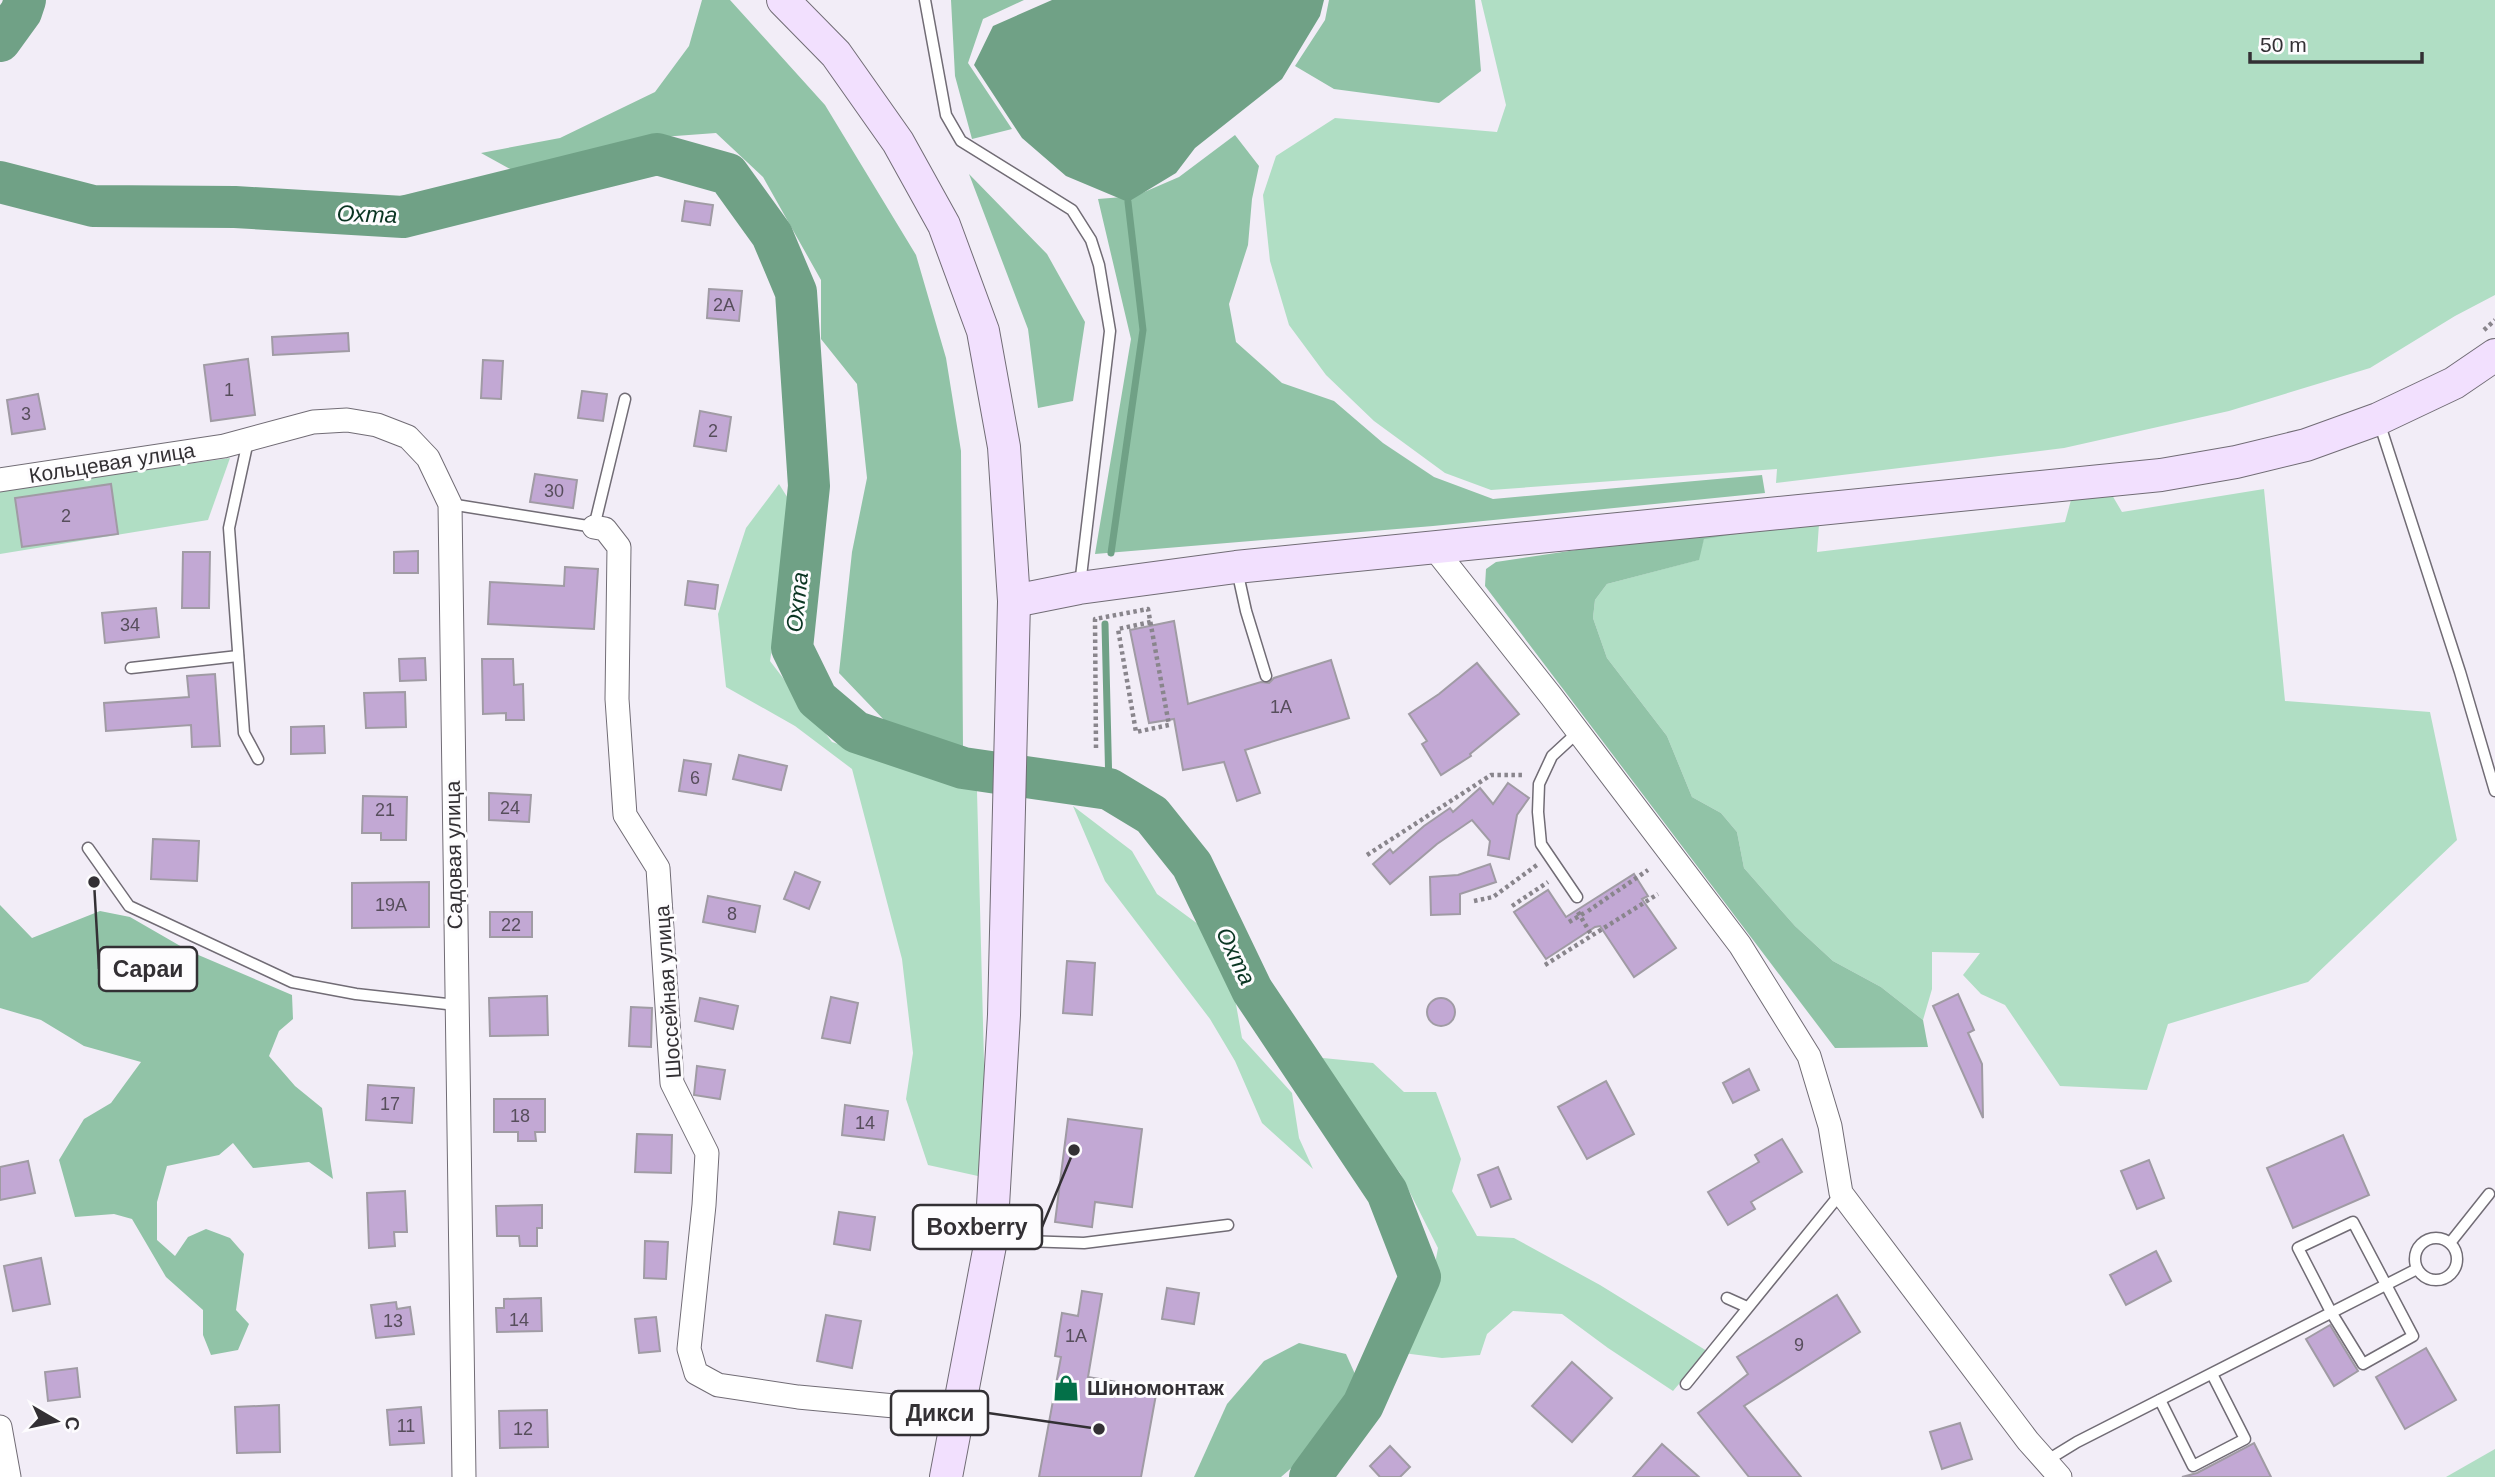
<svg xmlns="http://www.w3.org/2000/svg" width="2495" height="1477" font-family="Helvetica,sans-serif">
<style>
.green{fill:#b0dec4}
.forest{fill:#91c3a7}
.water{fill:#70a186}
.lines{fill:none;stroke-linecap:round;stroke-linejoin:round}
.stream{stroke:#70a186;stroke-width:7}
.river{stroke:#70a186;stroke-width:42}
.building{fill:#c2a8d4;stroke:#a09ba4;stroke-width:2}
.lane-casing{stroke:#716c75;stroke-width:13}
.street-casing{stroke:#716c75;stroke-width:25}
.secondary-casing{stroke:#716c75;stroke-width:34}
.path{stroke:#89858c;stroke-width:4.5;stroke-dasharray:3.5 3.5;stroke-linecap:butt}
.lane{stroke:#fff;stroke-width:10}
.street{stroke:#fff;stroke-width:23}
.secondary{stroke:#f2e0fe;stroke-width:32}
.path-bridge{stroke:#89858c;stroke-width:4.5;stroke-dasharray:3.5 3.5;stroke-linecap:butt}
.labels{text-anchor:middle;stroke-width:6;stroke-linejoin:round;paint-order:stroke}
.number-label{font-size:18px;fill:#574e5c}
.street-label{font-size:21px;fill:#333034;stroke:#fdfcfe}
.poi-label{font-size:21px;font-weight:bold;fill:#333034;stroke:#fdfcfe;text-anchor:start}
.water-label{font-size:23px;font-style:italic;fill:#0a3522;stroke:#fdfcfe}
.leader{fill:none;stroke:#333034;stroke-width:2.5}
.callout-dot{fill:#333034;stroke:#fdfcfe;stroke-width:2.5}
.callout{fill:#fdfcfe;stroke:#333034;stroke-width:2.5}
.callout-label{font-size:23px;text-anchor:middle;font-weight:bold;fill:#333034}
</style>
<rect width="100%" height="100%" fill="#f2edf7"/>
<!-- green -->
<g class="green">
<path d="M1481,0H2495V295L2455,316L2370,368L2229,411L2064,448L1776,483L1777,469L1491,490L1445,473L1374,421L1326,375L1289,325L1270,261L1263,195L1276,156L1335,118L1497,132L1506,105Z"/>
<path d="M230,458L208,520L0,554V490Z"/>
<path d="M779,484L794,508L770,661L832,742L977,791L987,1178L928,1165L906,1099L913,1053L902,959L852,769L795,726L726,687L718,614L746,528Z"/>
<path d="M2264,489L2285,701L2430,712L2457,840L2308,982L2168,1024L2147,1090L2060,1086L2005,1005L1981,994L1963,975L1980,953L1932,952V989L1923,1020L1881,987L1833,961L1795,926L1744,868L1737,832L1721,813L1692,797L1667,736L1607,658L1593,618L1595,600L1607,584L1698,560L1704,538L1819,524L1817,552L2065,522L2071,500L2112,495L2122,512Z"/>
<path d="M1073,806L1132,851L1157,894L1202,927L1232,982L1242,1038L1292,1093L1299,1138L1313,1169L1262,1123L1235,1061L1210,1019L1105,881Z"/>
<path d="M1313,1057L1373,1063L1404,1092H1436L1461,1159L1452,1191L1477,1236L1514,1238L1600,1285L1707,1351L1673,1391L1608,1348L1562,1314L1513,1311L1487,1334L1480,1355L1442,1358L1403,1353L1427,1307L1438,1248L1400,1173Z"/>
<path d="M2495,1449V1477H2446Z"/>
</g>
<!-- forest -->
<g class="forest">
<path d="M702,0H730L825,105L916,255L946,358L961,451L963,749L887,723L839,673L852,552L867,478L857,384L821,339V280L763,177L716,133L648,138L611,158L556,165L523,176L481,153L560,138L655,92L689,46Z"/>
<path d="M951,0H1024L983,19L968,63L1012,129L972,139L955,76Z"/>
<path d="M1329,0H1475L1481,71L1439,103L1334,89L1295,66L1325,20Z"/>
<path d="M1235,135L1259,166L1252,199L1248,245L1229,304L1236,342L1282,383L1334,401L1383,443L1434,477L1493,499L1762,475L1765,493L1433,526L1095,554L1131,339L1098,199L1135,196L1179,177Z"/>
<path d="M969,174L1047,254L1085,322L1073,401L1038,408L1028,329Z"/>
<path d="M1737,526V534L1704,539L1699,560L1607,584L1595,600L1593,618L1607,658L1667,736L1692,797L1721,813L1737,832L1744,868L1795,926L1833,961L1881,987L1923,1020L1928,1047L1835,1048L1485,586L1486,569L1496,562Z"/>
<path d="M0,905L32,938L100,911L130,917L189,951L292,995L293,1019L279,1031L269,1056L295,1086L322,1108L333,1179L309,1162L253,1168L233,1143L219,1155L167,1166L157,1202V1240L175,1256L188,1237L206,1229L230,1238L244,1254L236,1310L249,1324L238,1350L211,1355L203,1335V1310L166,1277L132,1219L114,1214L75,1217L59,1160L84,1119L111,1103L141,1062L84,1046L41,1020L0,1008Z"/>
<path d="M1299,1343L1346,1354L1359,1383L1319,1444L1281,1477H1194L1227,1404L1264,1361Z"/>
</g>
<!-- water -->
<path class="water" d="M1052,0H1324L1320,16L1282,79L1195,148L1176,173L1128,202L1066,176L1022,138L974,65L993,26Z"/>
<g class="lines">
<!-- stream -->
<g class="stream">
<path d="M1111,553L1143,330L1128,202"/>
<path d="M1105,624L1109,789"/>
</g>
<!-- river -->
<g class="river">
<path d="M0,41L21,12L25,0"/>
<path d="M0,182L93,206L235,207L403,217L657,154L728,174L772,235L796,292L809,486L792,648L817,699L856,732L963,768L1109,789L1152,815L1192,865L1252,990L1387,1192L1420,1277L1363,1405L1310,1477"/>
</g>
</g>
<!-- building -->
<g class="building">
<path d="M685,201L713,205L710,225L682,221Z"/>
<path d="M709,289L742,291L739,321L707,318Z"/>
<path d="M348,333L349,351L273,355L272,337Z"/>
<path d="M248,359L255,415L211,421L204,365Z"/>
<path d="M483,360L503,361L501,399L481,398Z"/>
<path d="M582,391L607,394L603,421L578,418Z"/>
<path d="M38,394L45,429L12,434L7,400Z"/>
<path d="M700,411L731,417L726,451L694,446Z"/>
<path d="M535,474L577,480L573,508L530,502Z"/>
<path d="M111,484L118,534L22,547L15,498Z"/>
<path d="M418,551V573H394V552Z"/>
<path d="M183,552H210L209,608H182Z"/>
<path d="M565,567L598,569L594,629L488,624L490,582L564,586Z"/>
<path d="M688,581L718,585L715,609L685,605Z"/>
<path d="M156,608L159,637L105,643L102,613Z"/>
<path d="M1174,621L1188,704L1261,682L1269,683L1274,678L1331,660L1349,718L1245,750L1260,793L1237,801L1224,762L1183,770L1174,719L1149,723L1130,630Z"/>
<path d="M425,658L426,680L400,681L399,659Z"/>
<path d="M482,659H513L514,685L523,684L524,720H506V713L483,714Z"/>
<path d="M1477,663L1519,714L1470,754L1471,756L1441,775L1422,744L1427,741L1409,714L1439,694Z"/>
<path d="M215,674L220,746L192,747L191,725L106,731L104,703L189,697L187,676Z"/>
<path d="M405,692L406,727L366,728L364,693Z"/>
<path d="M324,726L325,753L291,754V727Z"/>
<path d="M739,755L787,766L781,790L733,779Z"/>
<path d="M684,760L711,764L706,795L679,791Z"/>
<path d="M1508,783L1529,798L1517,815L1509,859L1488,855L1490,841L1472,820L1437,844L1390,884L1373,864L1390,849L1393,853L1424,826L1450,808L1453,812L1480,788L1493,804Z"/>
<path d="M489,793L531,795L529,822L489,820Z"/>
<path d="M363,796L407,797L406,840H381V833H362Z"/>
<path d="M153,839L199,841L197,881L151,879Z"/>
<path d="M1490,864L1496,882L1460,894V914L1431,915L1430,877L1458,875Z"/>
<path d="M795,872L820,882L809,909L784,899Z"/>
<path d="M1634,874L1648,896L1642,899L1676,948L1634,977L1600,926L1595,927L1546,959L1514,912L1548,890L1566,917Z"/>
<path d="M429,882V927L352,928V883Z"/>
<path d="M708,896L760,906L755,932L703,922Z"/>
<rect x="490" y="912" width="42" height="25"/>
<path d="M1067,961L1095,963L1092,1015L1063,1013Z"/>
<path d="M1958,994L1974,1030L1968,1033L1982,1064L1983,1118L1933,1006Z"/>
<path d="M547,996L548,1035L490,1036L489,998Z"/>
<path d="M831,997L858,1003L850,1043L822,1038Z"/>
<circle cx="1441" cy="1012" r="14"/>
<path d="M700,998L738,1006L733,1029L695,1021Z"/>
<path d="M631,1007L652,1008L651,1047L629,1046Z"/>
<path d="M697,1066L725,1070L720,1099L694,1095Z"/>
<path d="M1749,1069L1759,1090L1733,1103L1723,1083Z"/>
<path d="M1606,1081L1634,1134L1587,1159L1558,1107Z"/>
<path d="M368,1085L414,1088L412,1123L366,1120Z"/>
<path d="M494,1099H545V1132H535L536,1141H518V1132H494Z"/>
<path d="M845,1105L888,1111L884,1140L842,1135Z"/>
<path d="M1068,1119L1142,1129L1132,1207L1095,1202L1092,1227L1055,1222Z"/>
<path d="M637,1134L672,1135L671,1173L635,1172Z"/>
<path d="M2343,1135L2369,1195L2293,1228L2267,1168Z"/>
<path d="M1782,1139L1802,1172L1751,1202L1755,1209L1728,1225L1708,1192L1759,1162L1755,1155Z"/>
<path d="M2149,1160L2164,1198L2137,1209L2121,1171Z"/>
<path d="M28,1161L35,1193L0,1200V1167Z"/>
<path d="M1498,1167L1511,1199L1491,1207L1478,1175Z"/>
<path d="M405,1191L407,1232H394L395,1246L369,1248L367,1193Z"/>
<path d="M542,1205V1228H537V1246H520L519,1236H497L496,1206Z"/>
<path d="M839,1212L875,1217L870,1250L834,1244Z"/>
<path d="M645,1241L668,1242L666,1279L644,1278Z"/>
<path d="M2156,1251L2171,1281L2126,1305L2110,1275Z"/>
<path d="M41,1258L50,1304L13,1311L4,1266Z"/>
<path d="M1167,1288L1199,1293L1194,1324L1162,1319Z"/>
<path d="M1082,1291L1102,1294L1088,1377L1157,1389L1141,1477H1039L1061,1357L1055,1356L1062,1313L1078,1316Z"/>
<path d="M1837,1295L1860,1332L1744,1406L1801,1477H1749L1698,1413L1748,1374L1737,1357Z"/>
<path d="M541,1298L542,1331L497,1332L496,1308H504V1299Z"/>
<path d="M396,1302L397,1309L410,1307L414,1334L376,1338L371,1305Z"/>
<path d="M826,1315L861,1321L852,1368L817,1361Z"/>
<path d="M656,1317L660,1351L639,1353L635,1319Z"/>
<path d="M2330,1325L2358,1371L2334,1386L2306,1339Z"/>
<path d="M2426,1348L2456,1400L2405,1429L2376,1377Z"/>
<path d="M1572,1362L1612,1398L1572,1442L1532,1406Z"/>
<path d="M77,1368L80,1397L48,1401L45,1372Z"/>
<path d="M279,1405L280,1452L237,1453L235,1407Z"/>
<path d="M421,1407L424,1443L390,1445L387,1410Z"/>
<path d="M547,1410L548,1447L500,1448L499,1411Z"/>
<path d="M1960,1423L1972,1459L1942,1469L1930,1432Z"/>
<path d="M2254,1443L2271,1477H2182L2197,1473Z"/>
<path d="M1662,1444L1699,1477H1633Z"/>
<path d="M1390,1446L1410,1467L1400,1477H1380L1370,1466Z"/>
</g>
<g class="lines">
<!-- lane casing -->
<g class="lane-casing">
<g id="lane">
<path d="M925,0L946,115L961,141L1072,210L1091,240L1099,265L1110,331L1080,585"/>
<path d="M2379,422L2460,672L2495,791"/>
<path d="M248,441L229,528L244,733L258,759"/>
<path d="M450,504L594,527L625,399"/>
<path d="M1237,570L1246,611L1266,676"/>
<path d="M131,668L238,656"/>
<path d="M88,848L129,906L292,982L356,994L456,1005"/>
<path d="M1577,897L1541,844L1538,812L1539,784L1552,756L1578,732"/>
<path d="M2353,1222L2413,1336L2363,1364L2331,1312L2298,1248Z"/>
<circle cx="2436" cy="1259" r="21"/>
<path d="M995,1240L1084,1243L1228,1225"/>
<path d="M2450,1243L2489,1194"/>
<path d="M1727,1298L1747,1307"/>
<path d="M1686,1384L1841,1193"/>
<path d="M2160,1400L2193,1466L2245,1439L2212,1374"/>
<path d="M2046,1461L2077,1442L2417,1269"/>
</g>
</g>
<!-- street casing -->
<g class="street-casing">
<g id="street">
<path d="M0,480L224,446L313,422L347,420L377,425L408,437L428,458L450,504L464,1477"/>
<path d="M594,527L605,529L619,547L617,699L625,815L658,868L672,1083L707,1153L704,1205L689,1349L696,1373L718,1385L798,1397L959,1412"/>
<path d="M1434,548L1551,696L1740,945L1809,1056L1830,1126L1841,1193L2028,1441L2060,1477"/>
<path d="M0,1427L9,1477"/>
</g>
</g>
<!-- secondary casing -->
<g class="secondary-casing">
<g id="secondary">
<path d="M783,0L836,54L898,142L944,225L983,331L1004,447L1014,601L1004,1015L991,1240L946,1477"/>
<path d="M1014,601L1079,588L1236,567L2161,475L2236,462L2306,445L2378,419L2454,383L2495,355"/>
</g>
</g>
<!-- path -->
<g class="path">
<path d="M2484,330L2495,320"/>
<path d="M1096,748L1095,619L1148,609L1169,725L1136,732L1118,629L1151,622"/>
<path d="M1367,855L1491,775H1525"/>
<path d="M1474,901L1493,897L1537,865"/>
<path d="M1512,906L1548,882"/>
<path d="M1588,911L1648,870"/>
<path d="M1578,912L1592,936"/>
<path d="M1545,965L1658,894"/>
</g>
<!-- lane -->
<use href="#lane" class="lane"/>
<!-- street -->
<use href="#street" class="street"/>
<!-- secondary -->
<use href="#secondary" class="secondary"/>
<!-- path-bridge -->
<path class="path-bridge" d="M1569,922L1586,912"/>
</g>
<!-- icons -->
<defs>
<g id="shop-bare" transform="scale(2.1)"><path d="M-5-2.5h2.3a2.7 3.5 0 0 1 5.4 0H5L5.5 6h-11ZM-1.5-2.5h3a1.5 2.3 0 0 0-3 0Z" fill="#037048" stroke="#fdfcfe" stroke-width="2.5" paint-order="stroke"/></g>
</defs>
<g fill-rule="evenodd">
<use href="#shop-bare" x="1066" y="1388"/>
</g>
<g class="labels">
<!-- number labels -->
<g class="number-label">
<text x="724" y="311">2А</text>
<text x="229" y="396">1</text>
<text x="26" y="420">3</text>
<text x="713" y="437">2</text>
<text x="554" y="497">30</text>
<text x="66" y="522">2</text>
<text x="130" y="631">34</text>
<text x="1281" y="713">1А</text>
<text x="695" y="784">6</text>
<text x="510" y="814">24</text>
<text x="385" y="816">21</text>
<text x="391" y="911">19А</text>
<text x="732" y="920">8</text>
<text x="511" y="931">22</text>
<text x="390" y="1110">17</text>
<text x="520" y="1122">18</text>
<text x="865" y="1129">14</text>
<text x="519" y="1326">14</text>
<text x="393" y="1327">13</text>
<text x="1076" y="1342">1А</text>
<text x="1799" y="1351">9</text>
<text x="406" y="1432">11</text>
<text x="523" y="1435">12</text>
</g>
<!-- street labels -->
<g class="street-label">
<text transform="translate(112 463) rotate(-9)" y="7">Кольцевая улица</text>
<text transform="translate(454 855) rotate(-91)" y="7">Садовая улица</text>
<text transform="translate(668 992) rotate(-94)" y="7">Шоссейная улица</text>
</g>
<!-- poi labels -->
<g class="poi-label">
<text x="1087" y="1395">Шиномонтаж</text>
</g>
<!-- water labels -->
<g class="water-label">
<text transform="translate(367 214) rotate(2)" y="8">Охта</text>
<text transform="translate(797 602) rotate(-84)" y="8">Охта</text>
<text transform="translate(1236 956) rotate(64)" y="8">Охта</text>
</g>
</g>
<!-- callouts -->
<path class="leader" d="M94 882L99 969M1074 1150L1042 1227M1099 1429L988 1413"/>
<g class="callout-dot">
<circle cx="94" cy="882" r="7"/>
<circle cx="1074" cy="1150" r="7"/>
<circle cx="1099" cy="1429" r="7"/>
</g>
<g class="callout">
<rect x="99" y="947" width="98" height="44" rx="7"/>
<rect x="913" y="1205" width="129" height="44" rx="7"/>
<rect x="891" y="1391" width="97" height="44" rx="7"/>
</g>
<g class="callout-label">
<text x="148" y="977">Сараи</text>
<text x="977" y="1235">Boxberry</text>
<text x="940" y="1421">Дикси</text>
</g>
<!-- north arrow -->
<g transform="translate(56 1421) rotate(99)" stroke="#fdfcfe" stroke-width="5" paint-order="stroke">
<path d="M0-5L12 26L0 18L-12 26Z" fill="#333034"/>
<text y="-10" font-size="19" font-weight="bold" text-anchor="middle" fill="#333034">С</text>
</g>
<!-- scale -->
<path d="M2250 52v10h172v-10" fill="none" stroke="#333034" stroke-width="3.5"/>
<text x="2260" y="52" font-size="21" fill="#333034" stroke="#fdfcfe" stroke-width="5" paint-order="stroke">50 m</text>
</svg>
